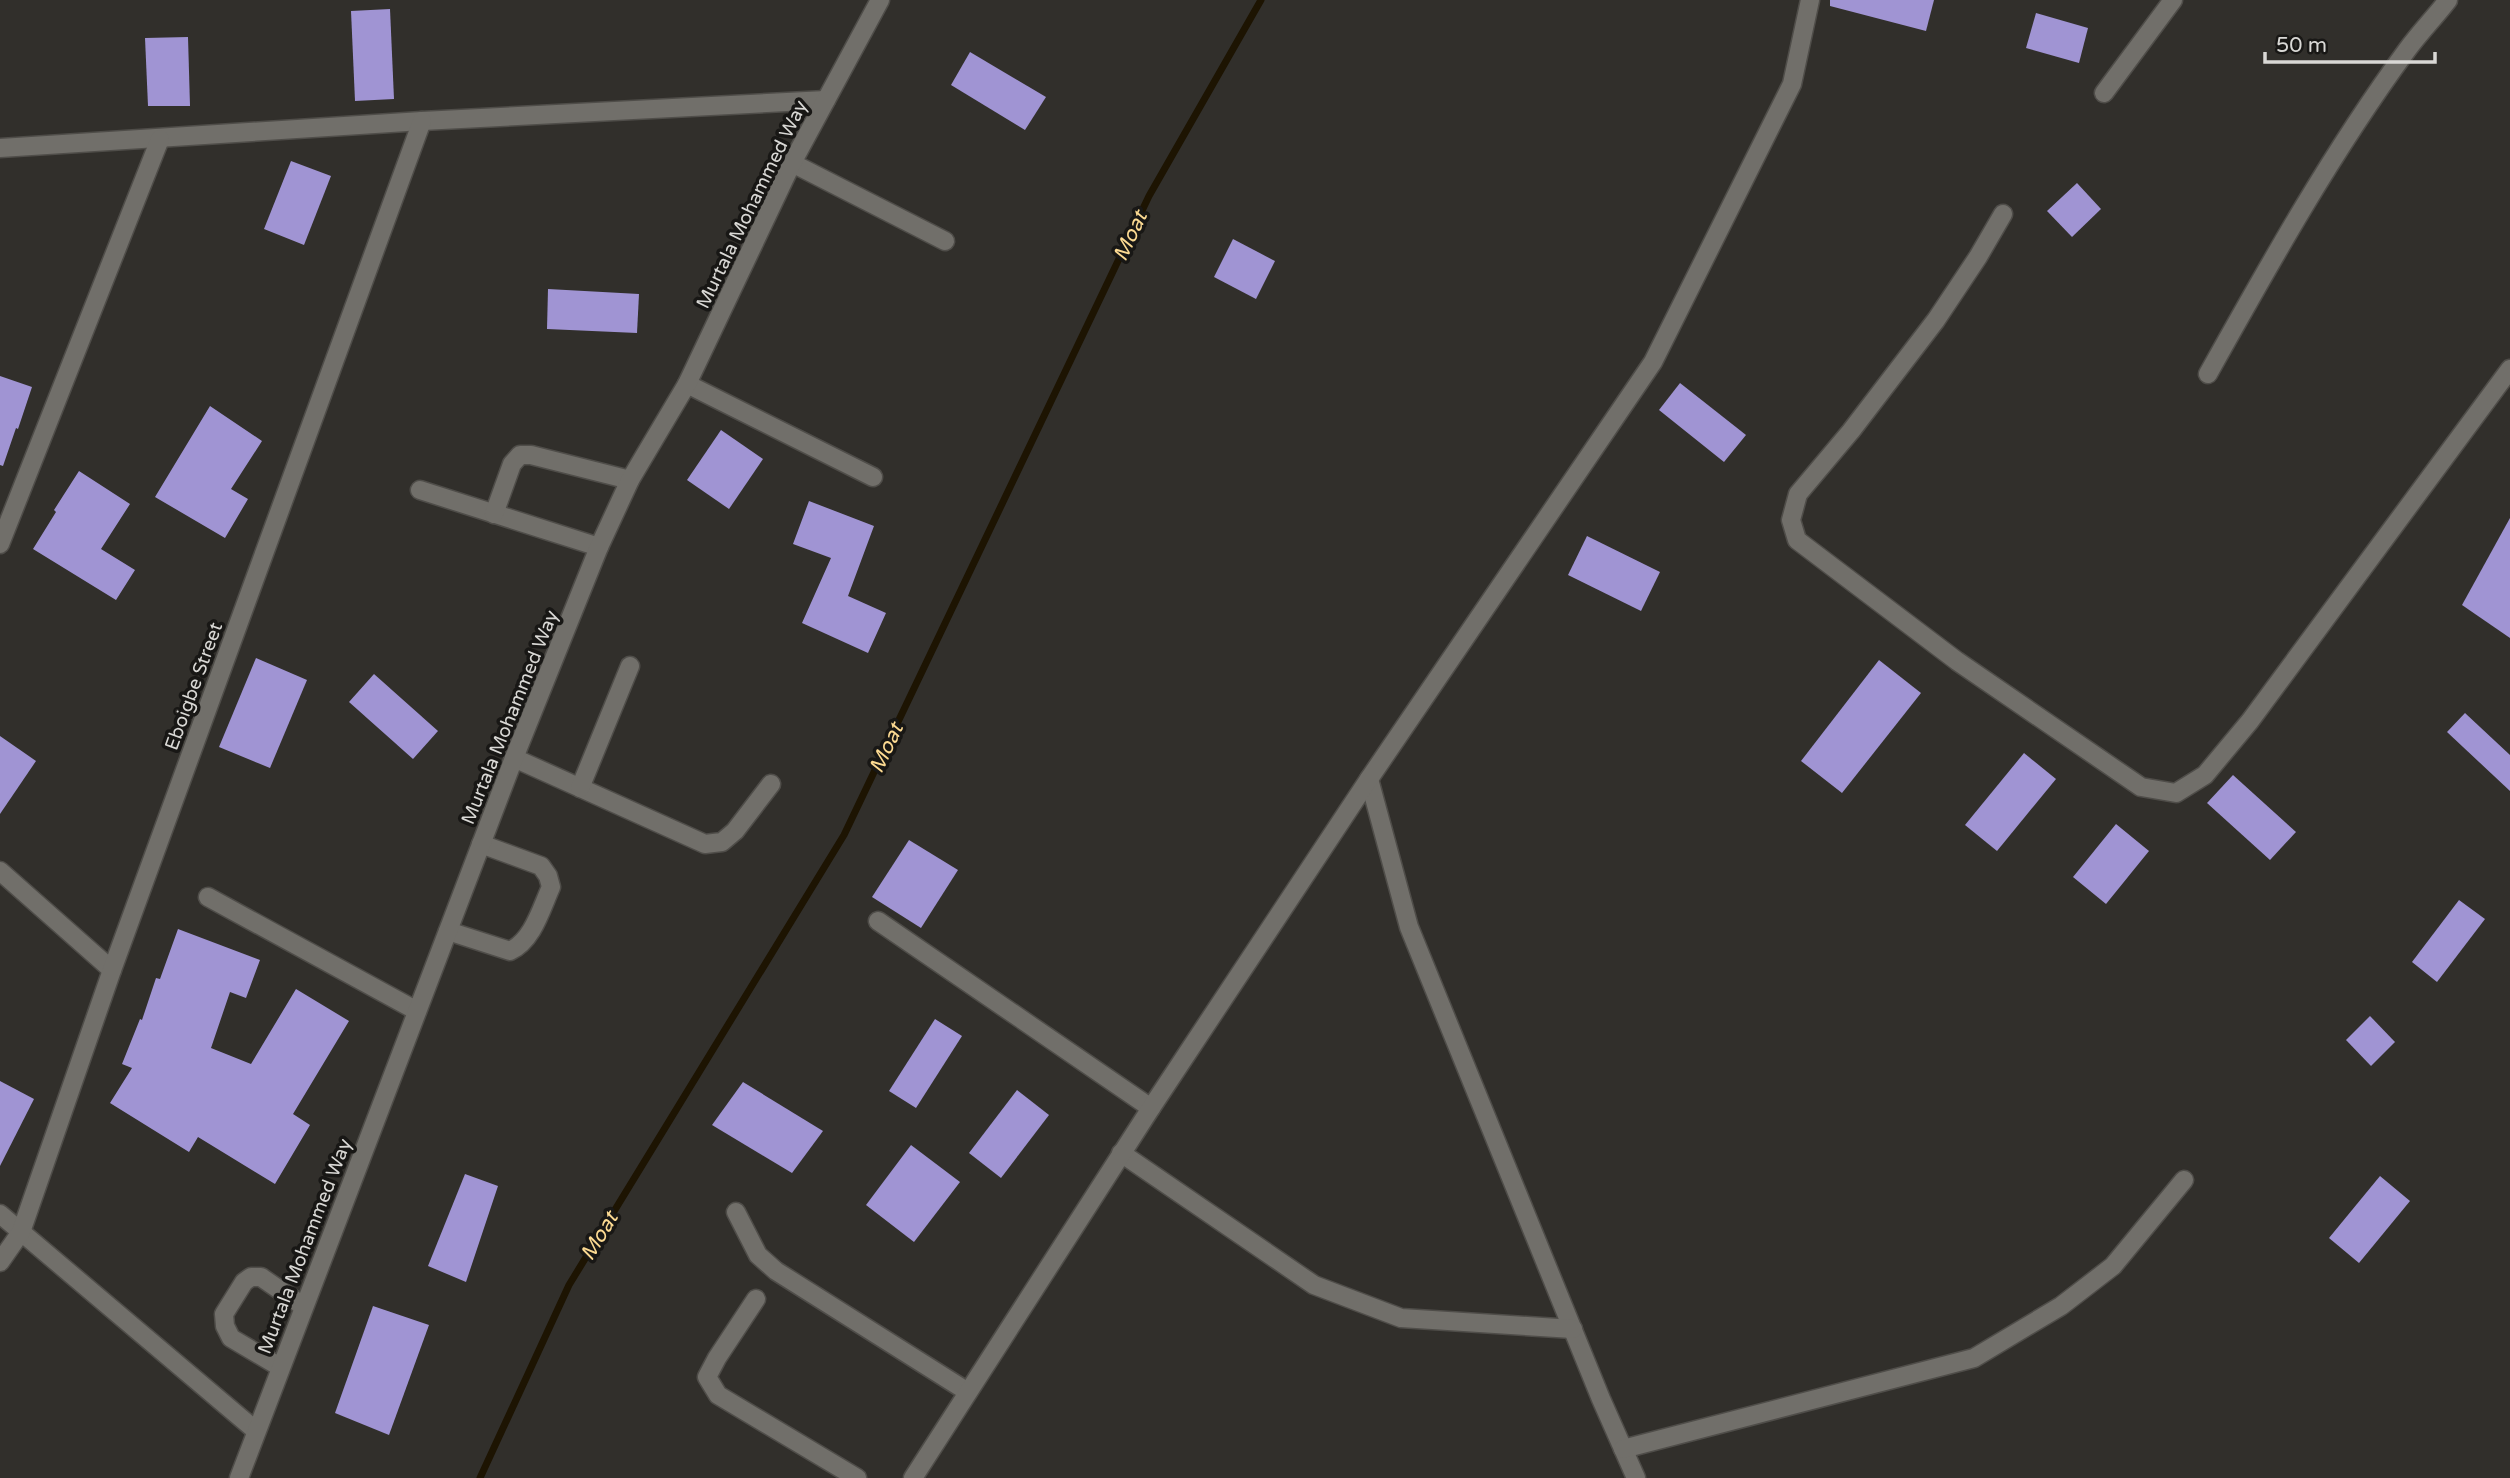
<svg xmlns="http://www.w3.org/2000/svg" width="2510" height="1478" font-family="'Varela Round',sans-serif">
<style>
.lines{fill:none;stroke-linecap:round;stroke-linejoin:round}
.stream{stroke:#1d1402;stroke-width:7}
.building{fill:#a094d3}
.minor-casing{stroke:#4f4d49;stroke-width:21}
.minor{stroke:#716f6a;stroke-width:18}
.labels{text-anchor:middle;stroke-width:7;stroke-linejoin:round;paint-order:stroke}
.street-label{font-size:19px;fill:#d9d8d5;stroke:#181715}
.water-label{font-size:21px;font-style:italic;fill:#fcda92;stroke:#181715}
</style>
<rect width="100%" height="100%" fill="#312f2b"/>
<g class="lines">
<!-- stream -->
<path class="stream" d="M480,1478L569,1285L844,835L1149,196L1261,0"/>
</g>
<!-- building -->
<g class="building">
<path d="M1830,0H1934L1926,31L1830,6Z"/>
<path d="M390,9L394,99L355,101L351,11Z"/>
<path d="M2036,13L2088,28L2079,63L2026,48Z"/>
<path d="M188,37L190,106H148L145,38Z"/>
<path d="M970,52L1046,97L1025,130L951,85Z"/>
<path d="M291,161L331,176L304,245L264,229Z"/>
<path d="M2077,183L2101,209L2072,237L2047,211Z"/>
<path d="M1233,239L1275,261L1256,299L1214,277Z"/>
<path d="M548,289L639,294L637,333L547,329Z"/>
<path d="M0,376L32,387L18,429L16,428L3,466L0,465Z"/>
<path d="M1680,383L1746,435L1724,462L1659,410Z"/>
<path d="M210,406L262,441L231,489L248,499L225,538L155,497Z"/>
<path d="M721,430L763,459L729,509L687,480Z"/>
<path d="M79,471L130,504L101,549L135,570L116,600L33,549L56,512L54,510Z"/>
<path d="M809,501L874,526L848,596L886,613L868,653L802,623L831,558L793,544Z"/>
<path d="M2510,518V638L2462,605Z"/>
<path d="M1587,536L1660,572L1641,611L1568,575Z"/>
<path d="M256,658L307,680L270,768L219,747Z"/>
<path d="M1879,660L1921,693L1842,793L1801,761Z"/>
<path d="M374,674L438,731L413,759L349,702Z"/>
<path d="M2465,713L2510,755V791L2447,732Z"/>
<path d="M0,736L36,761L0,814Z"/>
<path d="M2024,753L2056,779L1997,851L1965,825Z"/>
<path d="M2233,775L2296,832L2270,860L2207,803Z"/>
<path d="M2116,824L2149,851L2106,904L2073,877Z"/>
<path d="M909,840L958,870L921,928L872,897Z"/>
<path d="M2459,900L2485,919L2437,982L2412,962Z"/>
<path d="M178,929L260,960L246,998L230,992L211,1048L251,1064L296,989L349,1021L293,1114L310,1125L275,1184L198,1137L189,1152L110,1103L132,1068L122,1064L140,1019L142,1020L156,978L160,979Z"/>
<path d="M2370,1016L2395,1042L2371,1066L2346,1040Z"/>
<path d="M935,1019L962,1036L916,1108L889,1091Z"/>
<path d="M0,1081L34,1099L0,1166Z"/>
<path d="M743,1082L823,1131L792,1173L712,1125Z"/>
<path d="M1017,1090L1049,1115L1001,1178L969,1153Z"/>
<path d="M911,1145L960,1182L914,1242L866,1205Z"/>
<path d="M465,1174L498,1186L466,1282L428,1266Z"/>
<path d="M2380,1176L2410,1201L2359,1263L2329,1238Z"/>
<path d="M373,1306L429,1325L389,1435L335,1413Z"/>
</g>
<g class="lines">
<!-- minor casing -->
<g class="minor-casing">
<g id="minor">
<path d="M2104,93L2173,0"/>
<path d="M0,148L422,121L826,100"/>
<path d="M792,163L945,241"/>
<path d="M2003,214L1978,257L1936,320L1851,431L1798,494L1791,520L1797,540L1957,661L2141,787L2176,793L2205,775L2250,721L2510,369"/>
<path d="M2208,374C2270,263 2332,152 2407,50C2420,32 2435,17 2448,0"/>
<path d="M687,384L873,477"/>
<path d="M420,490L599,547"/>
<path d="M494,514L512,464L520,455H531L630,480"/>
<path d="M0,544L160,139"/>
<path d="M514,758L705,844L722,842L735,831L771,784"/>
<path d="M1369,779L1409,927L1601,1399L1636,1478"/>
<path d="M580,788L630,666"/>
<path d="M0,871L112,970"/>
<path d="M208,897L417,1011"/>
<path d="M878,921L1151,1108"/>
<path d="M448,931L510,951C533,940 541,909 551,887L548,876L541,866L481,844"/>
<path d="M1121,1153L1314,1285L1401,1318L1573,1329"/>
<path d="M736,1212L758,1255L776,1271L968,1392"/>
<path d="M0,1214L255,1430"/>
<path d="M0,1262L21,1232L112,970L422,121"/>
<path d="M756,1299L717,1358L707,1377L718,1395L857,1478"/>
<path d="M280,1367L231,1338L225,1326L224,1314L244,1282L251,1277H261L303,1306"/>
<path d="M1623,1449L1974,1358L2061,1306L2113,1266L2184,1180"/>
<path d="M239,1478L514,758L599,547L630,480L687,384L792,163L880,0"/>
<path d="M913,1478L1151,1108L1369,779L1653,362L1792,84L1810,0"/>
</g>
</g>
<!-- minor -->
<use href="#minor" class="minor"/>
</g>
<g class="labels">
<!-- street labels -->
<g class="street-label">
<text transform="translate(751 204) rotate(-64)" y="7">Murtala Mohammed Way</text>
<text transform="translate(193 686) rotate(-70)" y="7">Eboigbe Street</text>
<text transform="translate(509 717) rotate(-68)" y="7">Murtala Mohammed Way</text>
<text transform="translate(304 1246) rotate(-69)" y="7">Murtala Mohammed Way</text>
</g>
<!-- water labels -->
<g class="water-label">
<text transform="translate(1130 236) rotate(-65)" y="7">Moat</text>
<text transform="translate(886 748) rotate(-65)" y="7">Moat</text>
<text transform="translate(599 1236) rotate(-59)" y="7">Moat</text>
</g>
</g>
<!-- scale -->
<path d="M2265 52v10h170v-10" fill="none" stroke="#d9d8d5" stroke-width="3.5"/>
<text x="2276" y="52" font-size="21" fill="#d9d8d5" stroke="#181715" stroke-width="5" paint-order="stroke">50 m</text>
</svg>
